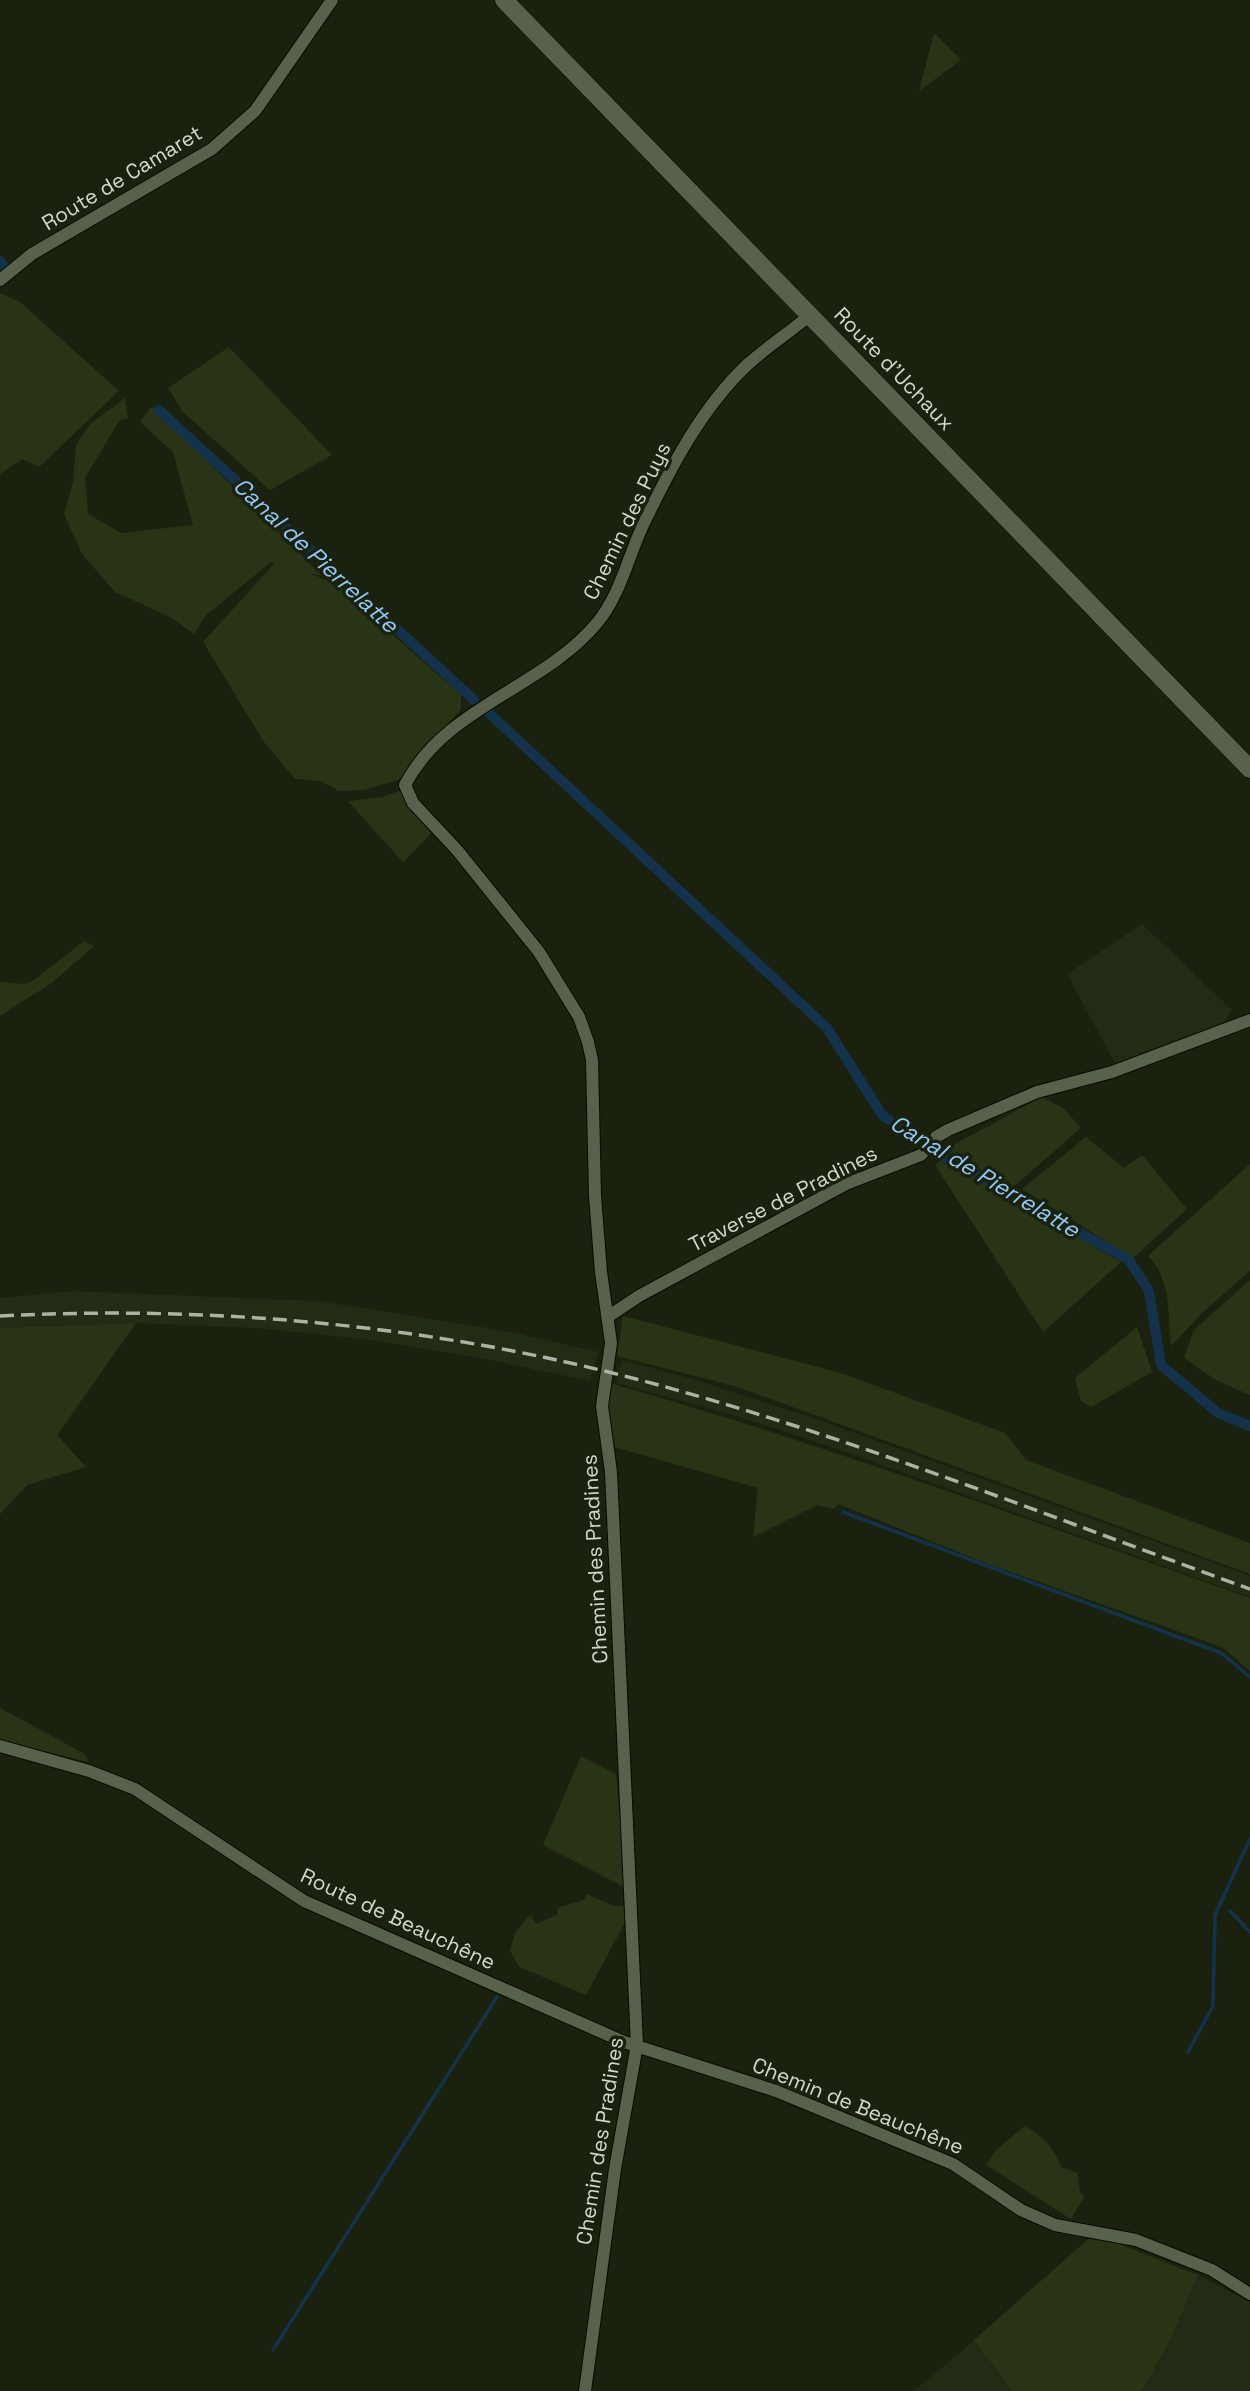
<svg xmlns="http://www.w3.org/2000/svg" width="1250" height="2391" font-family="'Space Grotesk',sans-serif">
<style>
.built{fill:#222b13}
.green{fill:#293417}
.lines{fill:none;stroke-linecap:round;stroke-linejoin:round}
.stream{stroke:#15324c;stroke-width:3.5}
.canal{stroke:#15324c;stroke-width:10}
.street-casing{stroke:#060b00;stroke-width:14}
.secondary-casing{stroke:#060b00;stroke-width:19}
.street{stroke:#58614c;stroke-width:12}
.secondary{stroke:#58614c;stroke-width:18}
.rail{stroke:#acb2a4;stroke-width:3.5;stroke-dasharray:14 7;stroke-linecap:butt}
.labels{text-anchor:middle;stroke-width:7;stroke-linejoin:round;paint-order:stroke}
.street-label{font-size:21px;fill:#d3d8cc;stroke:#1a220f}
.water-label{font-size:23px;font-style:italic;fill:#92c7f7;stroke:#1a220f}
</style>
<rect width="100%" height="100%" fill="#1a220f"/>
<!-- built -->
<g class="built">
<path d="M1142,924L1232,1010L1219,1029L1117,1067L1067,974Z"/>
<path d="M72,1291L318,1301L501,1330L599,1352L590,1381L481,1358L363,1339L257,1328L136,1323L0,1328V1298Z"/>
<path d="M622,1360L689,1378L816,1419L1250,1576V1597L840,1450L740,1417L616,1383Z"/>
<path d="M1198,2275L1250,2302V2391H1142L1172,2337Z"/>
<path d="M974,2340L1012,2391H914L962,2351Z"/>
</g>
<!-- green -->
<g class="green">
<path d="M934,33L961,60L919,91Z"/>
<path d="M0,293L20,302L119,391L39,467L22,459L0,474Z"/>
<path d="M229,347L332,455L270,490L182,411L168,388Z"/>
<path d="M125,398L128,418L119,421L85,478L88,514L121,533L193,525L173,452L140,422L152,406L322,576L306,572L334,583L461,695V709L400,779L364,790L339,791L320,781L295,779L264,742L203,642L275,563L271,562L205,616L194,634L172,618L115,592L82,554L64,514L73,482L76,445L90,424Z"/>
<path d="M401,790L412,808L434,830L403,862L348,801L384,797Z"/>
<path d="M84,941L94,946L53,982L0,1016V982L24,984L34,980Z"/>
<path d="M1042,1097L1063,1108L1081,1128L1013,1187L944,1150Z"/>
<path d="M1086,1137L1124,1168L1142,1155L1187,1209L1133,1258L1022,1189Z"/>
<path d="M942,1159L1121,1262L1043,1332L935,1165Z"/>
<path d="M1250,1164V1271L1203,1312L1171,1346C1168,1317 1171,1277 1148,1256Z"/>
<path d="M1250,1280V1395L1216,1380L1184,1358L1194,1330Z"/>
<path d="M623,1316L841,1373L1005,1433L1026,1460L1250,1543V1574L738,1387L617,1356Z"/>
<path d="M136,1323L57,1435L86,1467L27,1485L0,1514V1328Z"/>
<path d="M1137,1327L1152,1372L1091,1407L1081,1401L1075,1378Z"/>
<path d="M613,1384C829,1445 1038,1524 1250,1598V1671L1222,1647L991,1565L838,1504L834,1509L817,1505L753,1537L758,1488L615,1447L607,1401Z"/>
<path d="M0,1708L85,1754L88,1762L0,1740Z"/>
<path d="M581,1756L616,1774L626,1888L543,1845Z"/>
<path d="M587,1894L614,1906L627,1905L624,1924L586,1995L519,1967L510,1950L515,1933L530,1915L537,1924L558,1914L557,1908L584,1900Z"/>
<path d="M1025,2126C1043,2136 1054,2147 1061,2167L1077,2173L1080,2193L1085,2196L1071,2219L986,2165L996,2150Z"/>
<path d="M1094,2234L1198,2275L1172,2337L1142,2391H1012L974,2340Z"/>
</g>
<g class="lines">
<!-- stream -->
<g class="stream">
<path d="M843,1512L1221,1653L1250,1677"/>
<path d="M1230,1911L1250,1932"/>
<path d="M1188,2052L1213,2006L1215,1915L1250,1839"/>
<path d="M273,2350L497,1997"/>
</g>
<!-- canal -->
<g class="canal">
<path d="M0,261L3,265"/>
<path d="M159,410L474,700"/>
<path d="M490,714L827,1028L882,1115L938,1154L1129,1260L1149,1291L1161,1365L1218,1413L1250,1426"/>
</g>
<!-- street casing -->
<g class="street-casing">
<g id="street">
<path d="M0,280L32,254L212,149L255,111L332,0"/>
<path d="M609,1316L639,1296L846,1184L921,1155L936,1137L948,1130L1037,1092L1112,1072L1250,1020"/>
<path d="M0,1746L89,1771L135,1789L304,1901L624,2042L776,2091L953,2164L1021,2210L1055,2225L1136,2240L1212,2270L1250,2294"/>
<path d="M585,2391L615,2169L637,2045L611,1472L602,1406L611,1343L601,1272L595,1196L592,1060L588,1042L579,1017L539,952L457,850L413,803L405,785C446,706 543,688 597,623C621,594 628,556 644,523C671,467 702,407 748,364C767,347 790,332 810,315"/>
</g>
</g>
<!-- secondary casing -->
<g class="secondary-casing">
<path id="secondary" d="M504,0L1250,769"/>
</g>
<!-- street -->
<use href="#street" class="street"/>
<!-- secondary -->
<use href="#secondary" class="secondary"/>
<!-- rail -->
<path class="rail" d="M0,1316C213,1305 430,1325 636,1379C845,1434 1047,1516 1250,1589"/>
</g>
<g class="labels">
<!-- street labels -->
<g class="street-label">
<text transform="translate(122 178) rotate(-31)" y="7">Route de Camaret</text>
<text transform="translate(894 369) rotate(46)" y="7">Route d'Uchaux</text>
<text transform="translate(627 521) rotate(-64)" y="7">Chemin des Puys</text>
<text transform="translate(783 1199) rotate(-27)" y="7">Traverse de Pradines</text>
<text transform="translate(595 1559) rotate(-93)" y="7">Chemin des Pradines</text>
<text transform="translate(398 1919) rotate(25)" y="7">Route de Beauchêne</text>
<text transform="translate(858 2106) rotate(22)" y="7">Chemin de Beauchêne</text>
<text transform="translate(600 2141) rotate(-81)" y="7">Chemin des Pradines</text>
</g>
<!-- water labels -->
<g class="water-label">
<text transform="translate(316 555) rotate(43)" y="8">Canal de Pierrelatte</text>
<text transform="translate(985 1176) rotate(31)" y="8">Canal de Pierrelatte</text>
</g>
</g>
</svg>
